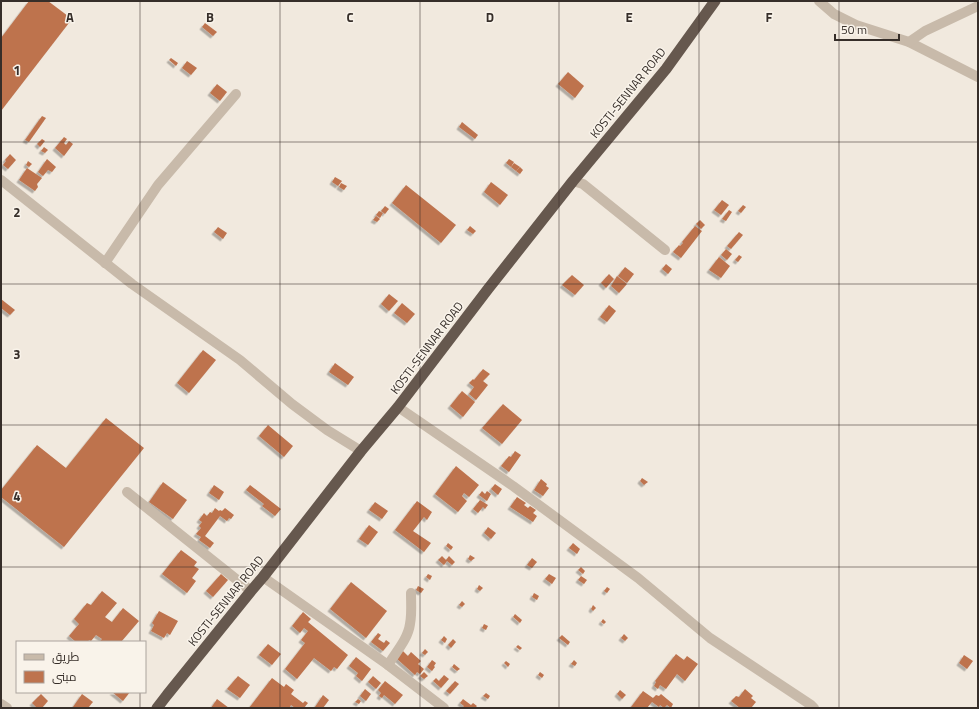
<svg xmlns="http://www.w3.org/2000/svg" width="979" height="709" font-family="'Titillium Web',Cairo,sans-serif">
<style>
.building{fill:#be734e;filter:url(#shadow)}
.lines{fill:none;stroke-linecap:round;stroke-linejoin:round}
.minor{stroke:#c8baaa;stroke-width:10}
.trunk{stroke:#66584e;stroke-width:11}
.grid{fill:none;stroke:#362e29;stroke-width:1;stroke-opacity:0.55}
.labels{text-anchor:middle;stroke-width:3;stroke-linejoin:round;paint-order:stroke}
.street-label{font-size:12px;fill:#362e29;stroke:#f9f3ea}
.grid-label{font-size:13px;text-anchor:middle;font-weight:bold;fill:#362e29;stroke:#f9f3ea;stroke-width:3;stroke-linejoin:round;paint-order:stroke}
</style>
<defs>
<filter id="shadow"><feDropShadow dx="-2.5" dy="2.5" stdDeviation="0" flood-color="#0004"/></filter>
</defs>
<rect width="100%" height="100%" fill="#f1e9de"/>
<!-- building -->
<g class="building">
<path d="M29,1H48L72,19L1,111V38Z"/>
<path d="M205,23L217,32L213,36L202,27Z"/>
<path d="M171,58L178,63L176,66L169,60Z"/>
<path d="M187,61L197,68L191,75L182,68Z"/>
<path d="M568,72L584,86L575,98L558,84Z"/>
<path d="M217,84L227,92L220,101L210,93Z"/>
<path d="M42,116L46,118L29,142L25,140Z"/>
<path d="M462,122L478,135L475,139L459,127Z"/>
<path d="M64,137L67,139L64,143L66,145L69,141L73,144L64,156L55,148Z"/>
<path d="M42,139L45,141L40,147L37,144Z"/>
<path d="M44,147L48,150L45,153L41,151Z"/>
<path d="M10,154L16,160L8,169L3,165L6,161L5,160Z"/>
<path d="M47,159L56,167L52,172L48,170L43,176L38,172Z"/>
<path d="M509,159L514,162L511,167L506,163Z"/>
<path d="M28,161L32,164L29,167L26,165Z"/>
<path d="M514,163L520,167L516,171L511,167Z"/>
<path d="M520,167L523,170L520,174L516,171Z"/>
<path d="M27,168L42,178L37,184L38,187L35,191L19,180Z"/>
<path d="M335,177L342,181L338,186L332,182Z"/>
<path d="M491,182L508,195L500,205L484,192Z"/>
<path d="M341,183L347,186L344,190L339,187Z"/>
<path d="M406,185L456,225L441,243L392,203Z"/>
<path d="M722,200L729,205L721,215L714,210Z"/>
<path d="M743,205L746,207L741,213L738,211Z"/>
<path d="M385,206L389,209L385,214L381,211Z"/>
<path d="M729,210L732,212L726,221L722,219Z"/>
<path d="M379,211L383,213L380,218L376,215Z"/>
<path d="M376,216L380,219L377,222L373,220Z"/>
<path d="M700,220L705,225L701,229L696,224Z"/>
<path d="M470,226L476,231L473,234L467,230Z"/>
<path d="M695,226L702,231L681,258L673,252L679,245L680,246L683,243L682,242Z"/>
<path d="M218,227L227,233L223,239L214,232Z"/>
<path d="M739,232L743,235L731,249L727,246Z"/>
<path d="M726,249L732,254L727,260L721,255Z"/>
<path d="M739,255L742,257L738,262L735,260Z"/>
<path d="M719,257L730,266L721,278L709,270Z"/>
<path d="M666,264L672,269L668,274L662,269Z"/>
<path d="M625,267L634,274L627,283L618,276Z"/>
<path d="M609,274L614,279L606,288L601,283Z"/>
<path d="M572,275L584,285L575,295L562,285Z"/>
<path d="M617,276L627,284L619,293L611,286Z"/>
<path d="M389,294L398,301L389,311L381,304Z"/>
<path d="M1,299L15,310L10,315L1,308Z"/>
<path d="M402,303L415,314L407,323L394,313Z"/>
<path d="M609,305L616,311L607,322L600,317Z"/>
<path d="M203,350L216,360L189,393L177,383Z"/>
<path d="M335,363L354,377L348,385L329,372Z"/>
<path d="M483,369L490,374L483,381L488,385L476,400L469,394L474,387L469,383L473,379L474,380Z"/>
<path d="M462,391L475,402L463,417L450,406Z"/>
<path d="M503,404L522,420L502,444L482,428Z"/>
<path d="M106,418L144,448L64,547L1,497V490L37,445L66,468Z"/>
<path d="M268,425L293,446L284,457L259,436Z"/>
<path d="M515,451L521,455L509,472L501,466L509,456L511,457Z"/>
<path d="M456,466L479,485L469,497L464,493L462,496L467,501L458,512L435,494Z"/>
<path d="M642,478L648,482L644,485L640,481Z"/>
<path d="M541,479L547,484L546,486L549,488L543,496L534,490Z"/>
<path d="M163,482L187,500L173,519L149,502Z"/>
<path d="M495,484L502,489L498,495L491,489Z"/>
<path d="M214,485L224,492L219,500L209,493Z"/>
<path d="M250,485L281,509L275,516L262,506L264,504L246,490Z"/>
<path d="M482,491L485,494L487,491L491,494L487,501L479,495Z"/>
<path d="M517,497L526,503L524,505L528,508L530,506L536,510L533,513L537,516L533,522L510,507Z"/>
<path d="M480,500L488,505L485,509L483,507L478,513L473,509Z"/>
<path d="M417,501L432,512L427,520L424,517L413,531L431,543L424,552L395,530Z"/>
<path d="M375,502L388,511L382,519L369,510Z"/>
<path d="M215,508L219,511L220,510L222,511L225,508L234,515L231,519L229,518L227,521L220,516L205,536L214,543L210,548L199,540L201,537L196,534L201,528L199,526L202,522L199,520L204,513L207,516L210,512L212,513Z"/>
<path d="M369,525L378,532L368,545L359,539Z"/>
<path d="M488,527L496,533L491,539L484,533Z"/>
<path d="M448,543L453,547L451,550L446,546Z"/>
<path d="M573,543L580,549L577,554L569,548Z"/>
<path d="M181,550L197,562L194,566L199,569L192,578L196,581L187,593L162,574Z"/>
<path d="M470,555L475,558L471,561L468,559Z"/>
<path d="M442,556L446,560L449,556L455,562L452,565L447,561L444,565L438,560Z"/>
<path d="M532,558L537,562L532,568L527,565Z"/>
<path d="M581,567L585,571L583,574L578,570Z"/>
<path d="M221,574L228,580L213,597L206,591Z"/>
<path d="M428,574L432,576L430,580L426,577Z"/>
<path d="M549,574L556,578L552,584L545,579Z"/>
<path d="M581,576L587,580L584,584L578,580Z"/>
<path d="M351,582L387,611L366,638L330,609Z"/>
<path d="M479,585L483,588L480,591L477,589Z"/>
<path d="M418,586L424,589L421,593L416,590Z"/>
<path d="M607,587L610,589L607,593L604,591Z"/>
<path d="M102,591L117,603L105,617L112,622L123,608L139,621L121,642H99L102,639L96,635L91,641L89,640L88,642H76L69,636L79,624L74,619L87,603L91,605Z"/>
<path d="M534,593L539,596L537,600L532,597Z"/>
<path d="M462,601L465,604L462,607L459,605Z"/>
<path d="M593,605L596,608L593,611L591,609Z"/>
<path d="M159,611L178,621L170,635L167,633L164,638L151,631L154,625L152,623Z"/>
<path d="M303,612L311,619L308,622L348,655L337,669L334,667L331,671L314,658L297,679L285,669L305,643L301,640L308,631L304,628L300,633L292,626Z"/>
<path d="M515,614L522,620L520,623L513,617Z"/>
<path d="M603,619L606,622L604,624L601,622Z"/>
<path d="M484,624L488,626L486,630L482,628Z"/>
<path d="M378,633L381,635L378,639L384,643L386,640L390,643L383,651L371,642Z"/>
<path d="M624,634L628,638L625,641L621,638Z"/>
<path d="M562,635L570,642L568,645L559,638Z"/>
<path d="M444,636L447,639L445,643L441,640Z"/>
<path d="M453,639L456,642L451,648L448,645Z"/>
<path d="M268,644L281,654L272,665L259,655Z"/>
<path d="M518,645L522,648L520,650L516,647Z"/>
<path d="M425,649L428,652L425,655L422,653Z"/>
<path d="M402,650L408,656L411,652L421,661L418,664L424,669L420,674L417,672L415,675L396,658Z"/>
<path d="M676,654L684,660L687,656L698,664L685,681L677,674L666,689L660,685L658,689L654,686L656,682L655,681Z"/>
<path d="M964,655L973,661L967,669L959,663Z"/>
<path d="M356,657L371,669L362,681L356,676L358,673L349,666Z"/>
<path d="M432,660L436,663L434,666L435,667L432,671L427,667Z"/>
<path d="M574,660L577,663L575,666L571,664Z"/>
<path d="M506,661L510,664L508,667L504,663Z"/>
<path d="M454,664L460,669L457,671L452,667Z"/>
<path d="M424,672L428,676L424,679L420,676Z"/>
<path d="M540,672L544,675L542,678L538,675Z"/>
<path d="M444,675L449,679L441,688L433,681L436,678L439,681Z"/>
<path d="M238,676L250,685L240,698L227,689Z"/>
<path d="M373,676L381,683L376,689L368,682Z"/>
<path d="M272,678L284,687L286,684L294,690L291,694L303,703L305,701L308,703L304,708H295L291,705L290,707L291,708H249Z"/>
<path d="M385,681L403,695L395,704L384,695L382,698L379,696L381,693L378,690Z"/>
<path d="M455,681L459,684L450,694L446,691Z"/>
<path d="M365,689L371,694L366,701L360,696Z"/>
<path d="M745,689L753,696L751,698L756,702L751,708H740L731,701L736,696L739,697Z"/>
<path d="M620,690L626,695L622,699L617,694Z"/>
<path d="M643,691L653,698L656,695L659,696L661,694L673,704L671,708L667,705L664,708L660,705L659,707L652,702L647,708H633L631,707Z"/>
<path d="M112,692H130L123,701Z"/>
<path d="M486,693L490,696L488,699L483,696Z"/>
<path d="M41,694L48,701L42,708H37L32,703Z"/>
<path d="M82,694L93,702L88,708H75L73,707Z"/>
<path d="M323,695L329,700L323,708L320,707L316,708L315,707Z"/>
<path d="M217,699L229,708H211Z"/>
<path d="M358,699L361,701L359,704L355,702Z"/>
<path d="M463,699L471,705L473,703L477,706L475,708H462L464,706L460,703Z"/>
</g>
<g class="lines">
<!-- minor -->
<g class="minor">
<path d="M819,1L834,14L856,25L909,42L978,77"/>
<path d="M909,42L925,31L978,6"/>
<path d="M1,180L132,284L240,360L292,404L327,430L361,451"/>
<path d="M573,181L583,184L665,250"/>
<path d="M105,263L158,185L236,94"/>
<path d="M398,407L513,486L638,578L710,638L811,705L814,708"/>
<path d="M127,492L251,591"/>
<path d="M263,577L388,665L444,708"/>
<path d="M388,665C396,652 408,639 410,624C412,614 411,603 411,593"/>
<path d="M1,704L7,708"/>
</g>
<!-- trunk -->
<path class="trunk" d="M157,708L167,695L251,591L263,577L361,451L398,407L488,289L573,181L666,69L715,1"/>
</g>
<!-- grid -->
<path class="grid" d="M140,1V642M280,1V708M420,1V708M559,1V708M699,1V708M839,1V708M1,142H978M1,284H978M1,425H978M1,567H978M140,692V708"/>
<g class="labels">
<!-- street labels -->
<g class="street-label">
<text transform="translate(628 93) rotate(-51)" y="4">KOSTI-SENNAR ROAD</text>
<text transform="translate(427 348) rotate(-53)" y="4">KOSTI-SENNAR ROAD</text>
<text transform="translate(226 601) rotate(-51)" y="4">KOSTI-SENNAR ROAD</text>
</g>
</g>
<g class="grid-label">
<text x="70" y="22">A</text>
<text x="210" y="22">B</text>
<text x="350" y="22">C</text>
<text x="490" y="22">D</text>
<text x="629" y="22">E</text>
<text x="769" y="22">F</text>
<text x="17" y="75">1</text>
<text x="17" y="217">2</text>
<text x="17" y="359">3</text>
<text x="17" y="501">4</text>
</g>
<!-- border -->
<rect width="979" height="709" fill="none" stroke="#362e29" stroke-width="4"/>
<!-- legend -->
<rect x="16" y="641" width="130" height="52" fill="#f9f3ea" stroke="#aba49d"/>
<rect x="24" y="654" width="20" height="6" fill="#c8baaa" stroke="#aba49d"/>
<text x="52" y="661" font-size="12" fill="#362e29">طريق</text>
<rect x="24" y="671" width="20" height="12" fill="#be734e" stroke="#aba49d"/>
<text x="52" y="681" font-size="12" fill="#362e29">مبنى</text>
<!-- scale -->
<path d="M835 34v6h64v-6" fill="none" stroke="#362e29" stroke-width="2"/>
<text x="841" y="34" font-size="12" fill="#362e29" stroke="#f9f3ea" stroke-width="3" paint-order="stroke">50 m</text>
</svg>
